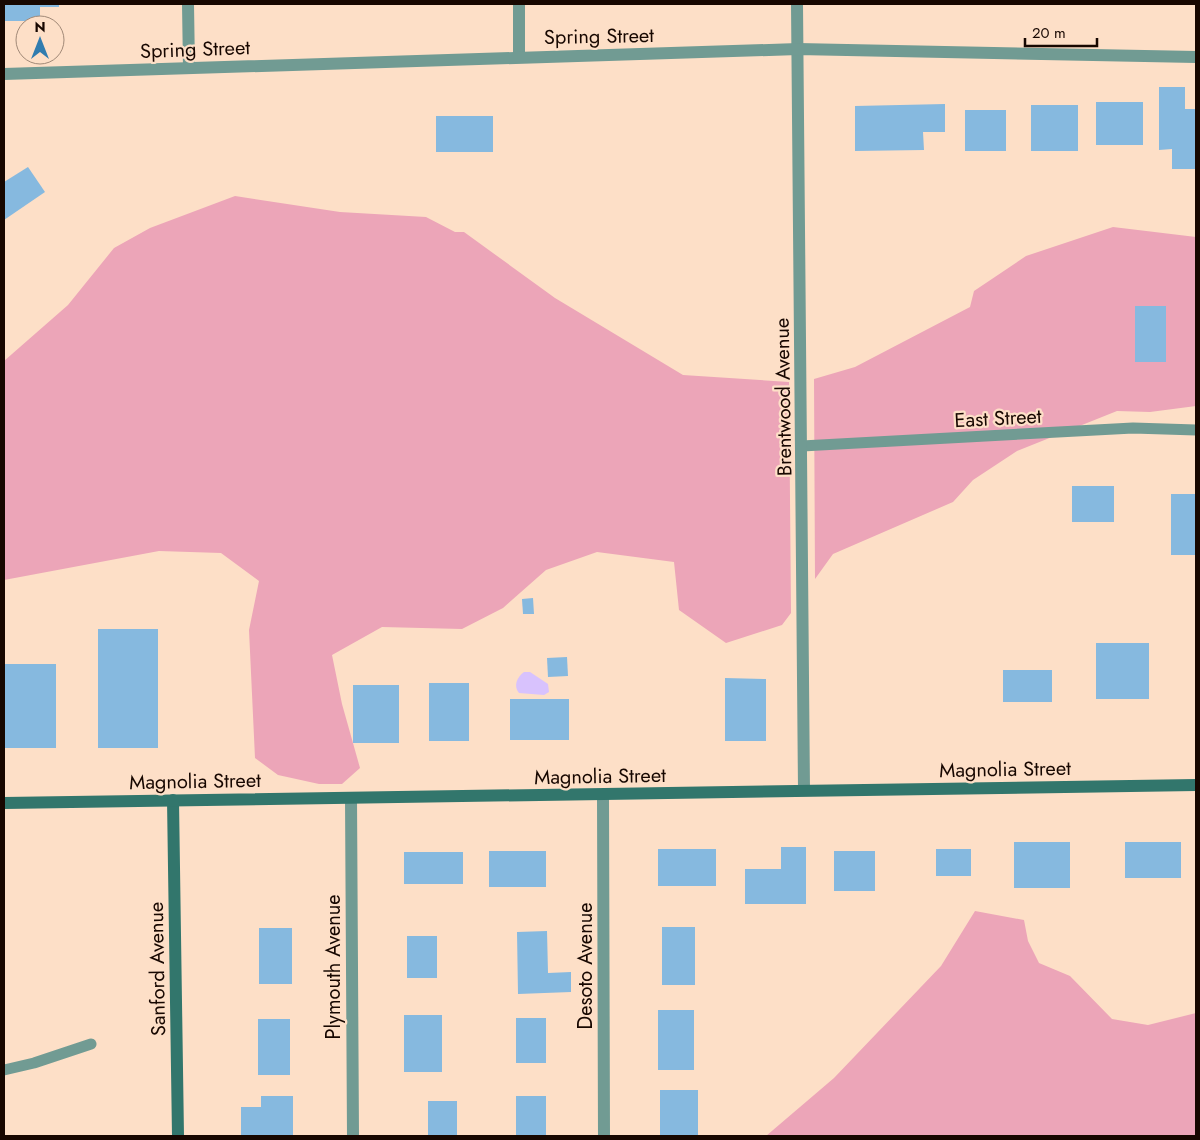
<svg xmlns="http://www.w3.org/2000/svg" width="1200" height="1140" font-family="Jost,sans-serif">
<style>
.green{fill:#eca5b8}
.water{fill:#d8c2fd}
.building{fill:#86b9df}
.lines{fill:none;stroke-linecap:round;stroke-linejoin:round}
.lane{stroke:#719b93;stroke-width:11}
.street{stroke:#719b93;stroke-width:12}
.secondary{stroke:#32766c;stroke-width:12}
.labels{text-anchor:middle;stroke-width:4.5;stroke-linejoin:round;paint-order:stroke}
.street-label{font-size:20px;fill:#170700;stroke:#fddfc7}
</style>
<rect width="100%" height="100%" fill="#fddfc7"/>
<!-- green -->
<g class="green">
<path d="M235,196L340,212L426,217L455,232H464L555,298L683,375L789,382L791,613L782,625L726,643L679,610L674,562L597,552L546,570L503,608L462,629L382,627L332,655L342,704L360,768L342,784H319L278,775L255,758L249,630L259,581L221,553L159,551L4,580V361L68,305L114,248L150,228Z"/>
<path d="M1113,227L1196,237V406L1150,412L1117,411L1017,451L973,480L953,502L833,554L815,579L814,379L855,367L970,307L974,291L1026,256Z"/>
<path d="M975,911L1024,920L1028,941L1039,963L1070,976L1112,1019L1148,1025L1196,1013V1136H766L834,1078L941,966Z"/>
</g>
<!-- water -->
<path class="water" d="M524,672H530L548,684L549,692L544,695L519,693C513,686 517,677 524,672Z"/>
<!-- building -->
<g class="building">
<path d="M4,4H59V7H40V21H4Z"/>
<path d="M1159,87H1185V109H1196V169H1172V149L1159,150Z"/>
<rect x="1096" y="102" width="47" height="43"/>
<path d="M945,104V132H923L924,150L855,151V106Z"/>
<rect x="1031" y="105" width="47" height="46"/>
<rect x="965" y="110" width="41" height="41"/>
<rect x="436" y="116" width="57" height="36"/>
<path d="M28,167L45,192L4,220V182Z"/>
<rect x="1135" y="306" width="31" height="56"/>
<rect x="1072" y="486" width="42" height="36"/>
<rect x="1171" y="494" width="25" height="61"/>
<path d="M533,598L534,614H523L522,599Z"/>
<rect x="98" y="629" width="60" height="119"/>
<rect x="1096" y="643" width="53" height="56"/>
<path d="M567,657L568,676L548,677L547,658Z"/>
<rect x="4" y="664" width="52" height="84"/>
<rect x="1003" y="670" width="49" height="32"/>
<path d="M725,678L766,679V741H725Z"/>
<rect x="429" y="683" width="40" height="58"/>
<rect x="353" y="685" width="46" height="58"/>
<rect x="510" y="699" width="59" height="41"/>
<rect x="1014" y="842" width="56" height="46"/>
<rect x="1125" y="842" width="56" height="36"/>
<path d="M781,847H806V904H745V869H781Z"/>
<rect x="658" y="849" width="58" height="37"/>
<rect x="936" y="849" width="35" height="27"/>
<rect x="489" y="851" width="57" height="36"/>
<rect x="834" y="851" width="41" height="40"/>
<rect x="404" y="852" width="59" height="32"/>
<rect x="662" y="927" width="33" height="58"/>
<rect x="259" y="928" width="33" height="56"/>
<path d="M547,931L548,973L571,972V992L518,994L517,932Z"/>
<rect x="407" y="936" width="30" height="42"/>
<rect x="658" y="1010" width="36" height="60"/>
<rect x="404" y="1015" width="38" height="57"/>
<rect x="516" y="1018" width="30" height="45"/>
<rect x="258" y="1019" width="32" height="56"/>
<rect x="660" y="1090" width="38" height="46"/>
<path d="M261,1096H293V1136H241V1107H261Z"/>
<rect x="516" y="1096" width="30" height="40"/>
<rect x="428" y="1101" width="29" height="35"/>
</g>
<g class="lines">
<!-- lane -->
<g class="lane">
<path d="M802,446L1133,428L1196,430"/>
<path d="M4,1070L34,1063L91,1044"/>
</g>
<!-- street -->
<g class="street">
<path d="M188,4L189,68"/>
<path d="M519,4V56"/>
<path d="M797,4L804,790"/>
<path d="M4,74L798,49L1196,57"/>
<path d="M603,795L604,1136"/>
<path d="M351,798L353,1136"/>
</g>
<!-- secondary -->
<g class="secondary">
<path d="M173,800L178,1136"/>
<path d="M4,803L1196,785"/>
</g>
</g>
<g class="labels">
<!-- street labels -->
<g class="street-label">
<text transform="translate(599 36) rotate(-1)" y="7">Spring Street</text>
<text transform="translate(195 49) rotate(-2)" y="7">Spring Street</text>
<text transform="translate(783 397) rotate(-91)" y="7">Brentwood Avenue</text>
<text transform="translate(998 418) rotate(-3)" y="7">East Street</text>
<text transform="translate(1005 769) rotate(-1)" y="7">Magnolia Street</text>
<text transform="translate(600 776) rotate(-1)" y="7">Magnolia Street</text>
<text transform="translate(195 781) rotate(-1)" y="7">Magnolia Street</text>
<text transform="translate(585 966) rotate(-90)" y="7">Desoto Avenue</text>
<text transform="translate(333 967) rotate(-90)" y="7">Plymouth Avenue</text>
<text transform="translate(157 969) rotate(-91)" y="7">Sanford Avenue</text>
</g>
</g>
<!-- border -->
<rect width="1200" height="1140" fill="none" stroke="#170700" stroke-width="10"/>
<!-- north arrow -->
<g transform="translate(40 40)"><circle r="24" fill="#fddfc7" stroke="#a18977"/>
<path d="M0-4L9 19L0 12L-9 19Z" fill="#307caf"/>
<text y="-8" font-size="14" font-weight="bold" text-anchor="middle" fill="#170700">N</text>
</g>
<!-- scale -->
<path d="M1025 38v8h72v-8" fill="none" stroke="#170700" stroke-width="2.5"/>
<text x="1032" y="38" font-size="15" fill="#170700" stroke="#fddfc7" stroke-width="4" paint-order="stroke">20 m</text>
</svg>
